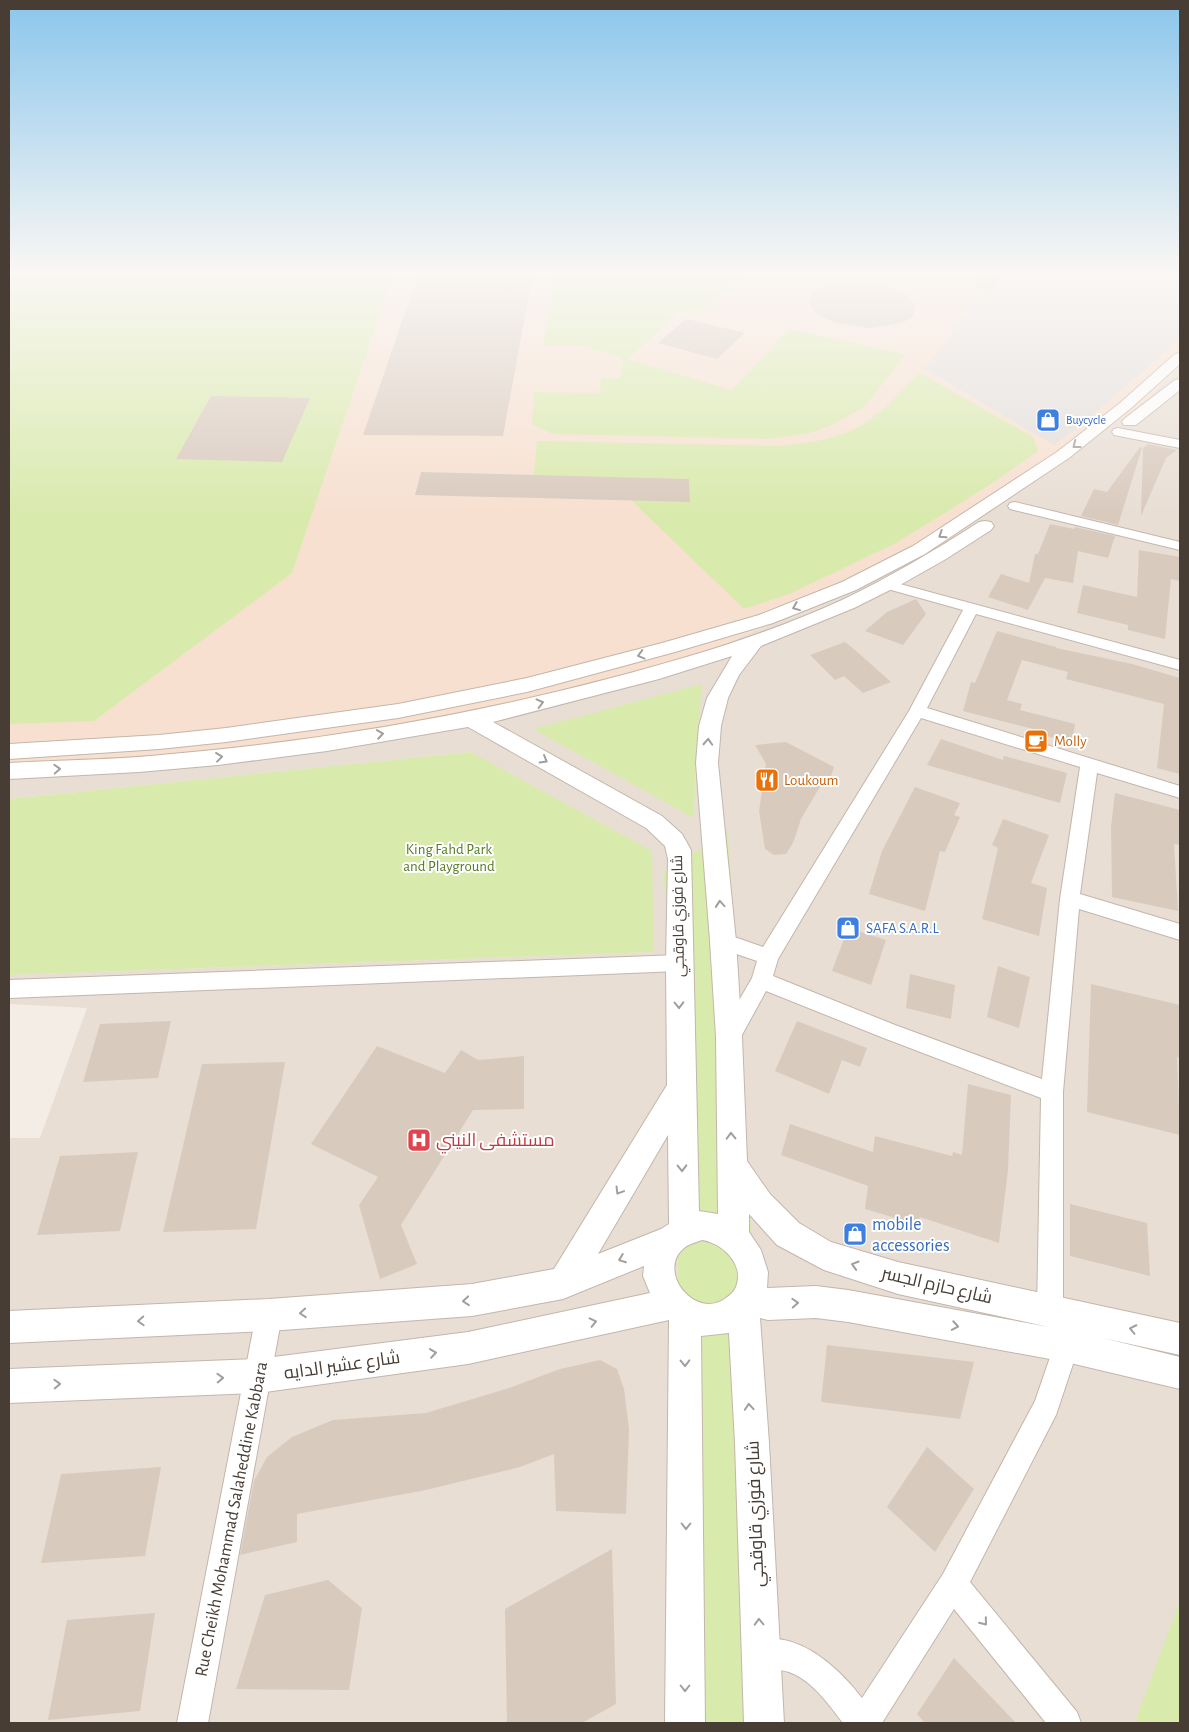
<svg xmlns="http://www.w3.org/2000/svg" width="1189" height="1732" font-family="'Alegreya Sans',Cairo,sans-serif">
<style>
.residential{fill:#e8ded4;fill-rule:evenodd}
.commercial{fill:#f7e0d0}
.green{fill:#d9eaad}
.parking{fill:#e2dedb}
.building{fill:#d9cabe}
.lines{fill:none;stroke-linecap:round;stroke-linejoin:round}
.minor-casing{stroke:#c3b6ab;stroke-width:2}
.tertiary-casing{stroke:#c3b6ab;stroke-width:2}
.minor{fill:#fff;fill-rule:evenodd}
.tertiary{fill:#fff;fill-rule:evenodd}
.oneway{stroke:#a39e9a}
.labels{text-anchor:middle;stroke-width:4;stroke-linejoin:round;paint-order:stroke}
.far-shop-label{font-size:12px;fill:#366cbe;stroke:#fff;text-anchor:start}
.food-label{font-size:15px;fill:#c56008;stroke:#fff;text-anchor:start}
.park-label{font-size:15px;fill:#557b26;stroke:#fff}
.street-label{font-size:15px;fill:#473d35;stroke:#fff}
.shop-label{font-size:15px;fill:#366cbe;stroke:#fff;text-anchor:start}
.near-health-label{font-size:18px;fill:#be3a42;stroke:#fff;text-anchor:start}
.near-shop-label{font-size:18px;fill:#366cbe;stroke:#fff;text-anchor:start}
.near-street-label{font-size:18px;fill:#473d35;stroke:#fff}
</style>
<rect width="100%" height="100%" fill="#f4ede6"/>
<!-- residential -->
<path class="residential" d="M1180,366V1723H780L727,832L667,906L676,977L680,1723H9V1138H40L87,1008L9,1004V975L654,952L471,752L9,799V771L83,769L711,650L791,615L1124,417L1149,397ZM701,685L696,754L694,818L655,698Z"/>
<!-- commercial -->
<path class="commercial" d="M9,272H1180V366L1149,397L1124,417L1047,471L791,615L711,650L442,727L83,769L9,771Z"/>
<!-- green -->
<g class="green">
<path d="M9,272H394L292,573L94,721L9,724Z"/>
<path d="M555,272H745L700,313L682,309L628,359L732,390L789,329L906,354L865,406L832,425L810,433L770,439L552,434L532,424L534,392L599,393L601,378H621L622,358L583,346H543Z"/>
<path d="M920,373L1033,437L1038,451L991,484L896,543L789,594L744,609L631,500L690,502L689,479L534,475L537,441L779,446C802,444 826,441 848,432C876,421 898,394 920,373Z"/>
<path d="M702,684L696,754L694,818L533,729Z"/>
<path d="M471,752L652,851L654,952L9,975V799Z"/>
<path d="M728,831L780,1723H680L676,977L663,873Z"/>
<path d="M1180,1601V1723H1142L1136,1719Z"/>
</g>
<!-- parking -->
<path class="parking" d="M999,272H1180V339L1081,425L1054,445L925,369Z"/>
<!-- building -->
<g class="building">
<path d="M422,272H535L529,294L503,436L363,435L412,292Z"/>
<path d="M986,272H1005L991,290L974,287Z"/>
<path d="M848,282L883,285L898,291L909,297L915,304V311L911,318L901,323L871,328L836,323L822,317L813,310L809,302L812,294L820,288L832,284Z"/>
<path d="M686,319L745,333L717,359L658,343Z"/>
<path d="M211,396L310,398L282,462L176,459Z"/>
<path d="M1148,444L1177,450L1166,458L1141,516L1143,448Z"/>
<path d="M1140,447L1142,448L1118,525L1081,516L1094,489L1107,492Z"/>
<path d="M421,472L689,479L690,502L415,495Z"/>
<path d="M1050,524L1074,529L1075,527L1115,536L1108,558L1078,551L1073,583L1045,578L1028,610L988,597L1001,574L1029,583L1035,554H1038Z"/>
<path d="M1139,550L1180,557V581L1171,579L1165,639L1128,630V625L1077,613L1083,585L1137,597Z"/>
<path d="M916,599L926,614L903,645L865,631L887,612Z"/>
<path d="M997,631L1056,647V648L1132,664L1180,678V774L1157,768L1164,704L1066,679L1068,672L1022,660L1007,700L1022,704L1020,710L1075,724L1072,743L1032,732L1033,729L963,711L971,682L975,683Z"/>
<path d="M845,642L855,650L891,682L863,693L844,676L835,680L810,655Z"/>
<path d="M941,739L1003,760L1004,756L1067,773L1060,803L927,765Z"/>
<path d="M786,742L834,767L829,782L824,780L801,819L793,843L786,854L774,855L765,849L759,811L766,764L755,745Z"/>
<path d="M915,787L960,803L954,815L960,817L945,852L940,851L925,911L869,894L882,851Z"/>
<path d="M1115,793L1180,810V845L1174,844L1178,911L1112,897L1111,827Z"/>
<path d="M1003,819L1049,835L1031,883L1047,888L1039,936L982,919L998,848L992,845Z"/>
<path d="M848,928L886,940L871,985L832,971Z"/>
<path d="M998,966L1030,977L1019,1028L987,1017Z"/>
<path d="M910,974L955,985L951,1019L906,1008Z"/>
<path d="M1091,984L1180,1005V1058L1177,1057L1180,1135L1087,1112Z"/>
<path d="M171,1021L158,1078L83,1082L100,1024Z"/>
<path d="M797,1021L867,1048L860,1067L842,1060L829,1094L775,1071Z"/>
<path d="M377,1046L445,1073L461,1050L478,1060L524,1056V1109L473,1110L401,1225L417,1264L380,1279L359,1205L378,1177L311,1144Z"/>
<path d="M285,1062L256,1229L163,1232L202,1064Z"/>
<path d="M968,1084L1011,1095L1008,1170L999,1243L920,1217L919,1225L865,1209L868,1186L781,1155L790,1124L873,1152L875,1136L952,1156L953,1152L962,1155Z"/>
<path d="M138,1152L120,1231L37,1235L60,1156Z"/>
<path d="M1070,1204L1147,1223L1150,1276L1070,1256Z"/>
<path d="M827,1345L974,1362L960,1419L821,1402Z"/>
<path d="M600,1360L617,1369L624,1389L629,1429L626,1514L556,1511L554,1454L520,1467L426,1490L297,1514V1542L240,1555L254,1481L267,1457L292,1437L333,1420L426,1413L509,1388L560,1369Z"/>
<path d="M927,1447L974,1489L935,1552L887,1507Z"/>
<path d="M161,1467L145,1556L41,1563L61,1474Z"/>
<path d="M612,1549L616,1704L582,1723H507L505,1609Z"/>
<path d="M328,1580L362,1608L349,1690L236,1689L265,1595Z"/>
<path d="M155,1613L140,1711L48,1720L67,1620Z"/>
<path d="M954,1658L1016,1723H925L917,1714Z"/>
</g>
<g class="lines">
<!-- minor casing -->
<g class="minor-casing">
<g id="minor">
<path d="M1118,428L1180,440V448L1114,435L1112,432L1114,429Z"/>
<path d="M1015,502L1180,542V550L1010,509L1008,506L1010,503Z"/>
<path d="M889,581L1180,660V670L976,614L927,708L1180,786V798L1097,773L1080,894L1180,924V940L1079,909L1063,1092V1311L1059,1320L1050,1324L1041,1320L1037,1311L1041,1098L881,1037L766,991L737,1044L729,1046L721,1044L718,1037L752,978L757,961L716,947L713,941L716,935L723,933L763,947L909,711L963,610L884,588L882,585L884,582ZM921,718L1080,767L1060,899L1042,1079L895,1025L773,976L778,959Z"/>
<path d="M679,955L686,957L689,963L686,969L679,971L9,998V980Z"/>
<path d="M269,1302L278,1306L282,1315L208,1723H177L256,1315L260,1306Z"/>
<path d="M1066,1333L1075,1337L1079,1346L1056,1415L970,1582L1077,1712L1081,1723H1046L954,1609L882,1723H843C829,1705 812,1680 789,1672C776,1668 763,1670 750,1665L746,1654L750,1643C794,1625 838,1667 862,1698L943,1574L1035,1401L1057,1337Z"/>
</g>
</g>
<!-- tertiary casing -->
<g class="tertiary-casing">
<g id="tertiary">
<path d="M1180,353V364L1130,409L1069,458L925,554L856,590L773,623L675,652L527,692L398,718L226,742L159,749L9,759V744L159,735L226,728L398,704L527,678L662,643L759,615L842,582L913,546L1057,452L1120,403L1175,354Z"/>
<path d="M1180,379V390L1136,425H1124L1122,422L1124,419L1175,380Z"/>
<path d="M985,521L991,522L994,526L991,530L946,559L900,585L854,608L761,646L739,675L728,698L721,726L718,763L736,941L742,1037L747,1161L770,1194L799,1223L831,1242L898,1262L1180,1323V1355L1103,1338L1180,1357V1389L1066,1362L848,1322L816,1318L768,1320L760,1318L769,1443L784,1723H744L735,1443L729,1333L701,1336L705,1723H665L669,1320L468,1364L258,1393L9,1403V1369L258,1359L468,1332L650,1293L643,1276L644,1266L563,1299L472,1316L269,1331L9,1343V1311L269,1299L472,1284L554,1269L667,1085L666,963L668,859L665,846L646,828L468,727L327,751L218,765L139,772L9,779V763C59,760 110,760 161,755C313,742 464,717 611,678C690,657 768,634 842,600C890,577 934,551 979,522ZM732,656L707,698L699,726L696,763L710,941L716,1037L718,1214L699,1211L691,850L682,834L662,816L493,722L659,679ZM668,1135L669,1224L661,1229L598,1254ZM749,1214L777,1245L824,1270L898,1294L1049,1327L848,1290L816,1286L767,1288L768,1272L761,1250L749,1232ZM702,1240C722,1243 745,1264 736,1287C734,1292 730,1295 726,1298C695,1321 656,1271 684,1248C689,1244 697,1242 702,1240Z"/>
</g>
</g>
<!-- minor -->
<use href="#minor" class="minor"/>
<!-- tertiary -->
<use href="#tertiary" class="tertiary"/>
</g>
<!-- one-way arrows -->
<defs><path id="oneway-chevron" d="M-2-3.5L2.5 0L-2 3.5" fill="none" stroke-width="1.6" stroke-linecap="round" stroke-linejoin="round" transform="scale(1.25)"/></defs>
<g class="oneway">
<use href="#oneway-chevron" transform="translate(1076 445) rotate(142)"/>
<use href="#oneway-chevron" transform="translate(942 535) rotate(147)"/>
<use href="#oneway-chevron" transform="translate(796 607) rotate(158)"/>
<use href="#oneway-chevron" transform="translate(641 655) rotate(165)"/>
<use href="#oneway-chevron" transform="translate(540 703) rotate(-14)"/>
<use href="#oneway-chevron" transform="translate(380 734) rotate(-9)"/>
<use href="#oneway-chevron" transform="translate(708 742) rotate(-87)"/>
<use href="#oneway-chevron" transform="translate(219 757) rotate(-7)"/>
<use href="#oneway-chevron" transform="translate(544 760) rotate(30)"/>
<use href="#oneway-chevron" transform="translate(57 769) rotate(-3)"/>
<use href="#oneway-chevron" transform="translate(720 904) rotate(-95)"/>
<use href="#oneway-chevron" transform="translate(679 1005) rotate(89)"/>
<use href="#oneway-chevron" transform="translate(731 1136) rotate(-91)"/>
<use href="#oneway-chevron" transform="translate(682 1168) rotate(89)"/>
<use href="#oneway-chevron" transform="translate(619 1191) rotate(121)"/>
<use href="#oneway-chevron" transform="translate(622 1259) rotate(159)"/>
<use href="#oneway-chevron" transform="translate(855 1265) rotate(-163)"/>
<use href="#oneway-chevron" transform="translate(466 1301) rotate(175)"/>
<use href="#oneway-chevron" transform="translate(795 1303) rotate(-3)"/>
<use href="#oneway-chevron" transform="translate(303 1313) rotate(176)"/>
<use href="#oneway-chevron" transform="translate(141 1321) rotate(177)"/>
<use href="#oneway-chevron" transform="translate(593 1322) rotate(-13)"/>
<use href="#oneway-chevron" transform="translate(955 1326) rotate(10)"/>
<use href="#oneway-chevron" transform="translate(1133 1329) rotate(-168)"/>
<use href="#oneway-chevron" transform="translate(433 1353) rotate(-8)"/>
<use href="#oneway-chevron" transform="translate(685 1363) rotate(89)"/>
<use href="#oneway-chevron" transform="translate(220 1378) rotate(-2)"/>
<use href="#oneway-chevron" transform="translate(57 1384) rotate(-2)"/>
<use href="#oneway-chevron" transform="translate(749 1407) rotate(-94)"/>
<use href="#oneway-chevron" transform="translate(686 1526) rotate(90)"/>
<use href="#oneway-chevron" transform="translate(759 1622) rotate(-92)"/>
<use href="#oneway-chevron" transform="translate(984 1622) rotate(51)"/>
<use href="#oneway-chevron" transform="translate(685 1688) rotate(90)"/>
</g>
<!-- sky -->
<linearGradient id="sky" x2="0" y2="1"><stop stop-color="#8bc6ec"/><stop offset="0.53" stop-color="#faf7f4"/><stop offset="1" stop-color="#faf7f4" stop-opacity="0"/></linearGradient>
<rect width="1189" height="514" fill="url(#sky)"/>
<!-- icons -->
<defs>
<g id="shop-square" transform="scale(1.25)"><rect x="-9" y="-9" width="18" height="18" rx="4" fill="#3f7fe0" stroke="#fff"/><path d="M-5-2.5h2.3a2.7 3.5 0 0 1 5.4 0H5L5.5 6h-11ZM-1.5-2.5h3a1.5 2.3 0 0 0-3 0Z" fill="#fff"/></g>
<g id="cafe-square" transform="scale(1.25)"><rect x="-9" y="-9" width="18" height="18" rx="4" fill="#e8710a" stroke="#fff"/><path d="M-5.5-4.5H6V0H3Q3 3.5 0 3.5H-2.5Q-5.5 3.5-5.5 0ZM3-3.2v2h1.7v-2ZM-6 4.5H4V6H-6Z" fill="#fff"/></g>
<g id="restaurant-square" transform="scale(1.25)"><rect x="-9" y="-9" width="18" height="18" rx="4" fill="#e8710a" stroke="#fff"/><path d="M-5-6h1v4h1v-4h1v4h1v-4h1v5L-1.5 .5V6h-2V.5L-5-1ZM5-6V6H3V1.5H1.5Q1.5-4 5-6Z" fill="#fff"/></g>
<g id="hospital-square" transform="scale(1.25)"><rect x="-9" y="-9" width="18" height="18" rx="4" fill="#e0444e" stroke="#fff"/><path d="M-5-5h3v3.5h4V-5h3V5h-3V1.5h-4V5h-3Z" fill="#fff"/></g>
</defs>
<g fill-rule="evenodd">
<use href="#shop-square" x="1048" y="420"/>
<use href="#cafe-square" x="1036" y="741"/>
<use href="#restaurant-square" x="767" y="780"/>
<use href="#shop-square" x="848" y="928"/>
<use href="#hospital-square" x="419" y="1140"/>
<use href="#shop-square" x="855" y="1234"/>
</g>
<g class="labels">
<!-- far-shop labels -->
<g class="far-shop-label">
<text x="1066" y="424">Buycycle</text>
</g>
<!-- food labels -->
<g class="food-label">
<text x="1054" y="746">Molly</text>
<text x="784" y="785">Loukoum</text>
</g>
<!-- park labels -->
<g class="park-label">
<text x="449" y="854">King Fahd Park<tspan x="449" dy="17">and Playground</tspan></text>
</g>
<!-- street labels -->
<g class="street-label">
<text transform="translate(678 916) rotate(-91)" y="5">شارع فوزي قاوقجي</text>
</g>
<!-- shop labels -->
<g class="shop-label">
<text x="866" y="933">SAFA S.A.R.L</text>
</g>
<!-- near-health labels -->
<g class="near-health-label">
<text x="436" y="1146">مستشفى النيني</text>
</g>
<!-- near-shop labels -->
<g class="near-shop-label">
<text x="872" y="1230">mobile<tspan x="872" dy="21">accessories</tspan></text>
</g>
<!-- near-street labels -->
<g class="near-street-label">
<text transform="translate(937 1285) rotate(13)" y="6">شارع حازم الجسر</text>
<text transform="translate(342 1365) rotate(-8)" y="6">شارع عشير الدايه</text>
<text transform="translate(755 1514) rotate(-92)" y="6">شارع فوزي قاوقجي</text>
<text transform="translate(231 1519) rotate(-79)" y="6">Rue Cheikh Mohammad Salaheddine Kabbara</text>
</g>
</g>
<!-- border -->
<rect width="1189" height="1732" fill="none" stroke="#473d35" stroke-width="20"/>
</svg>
